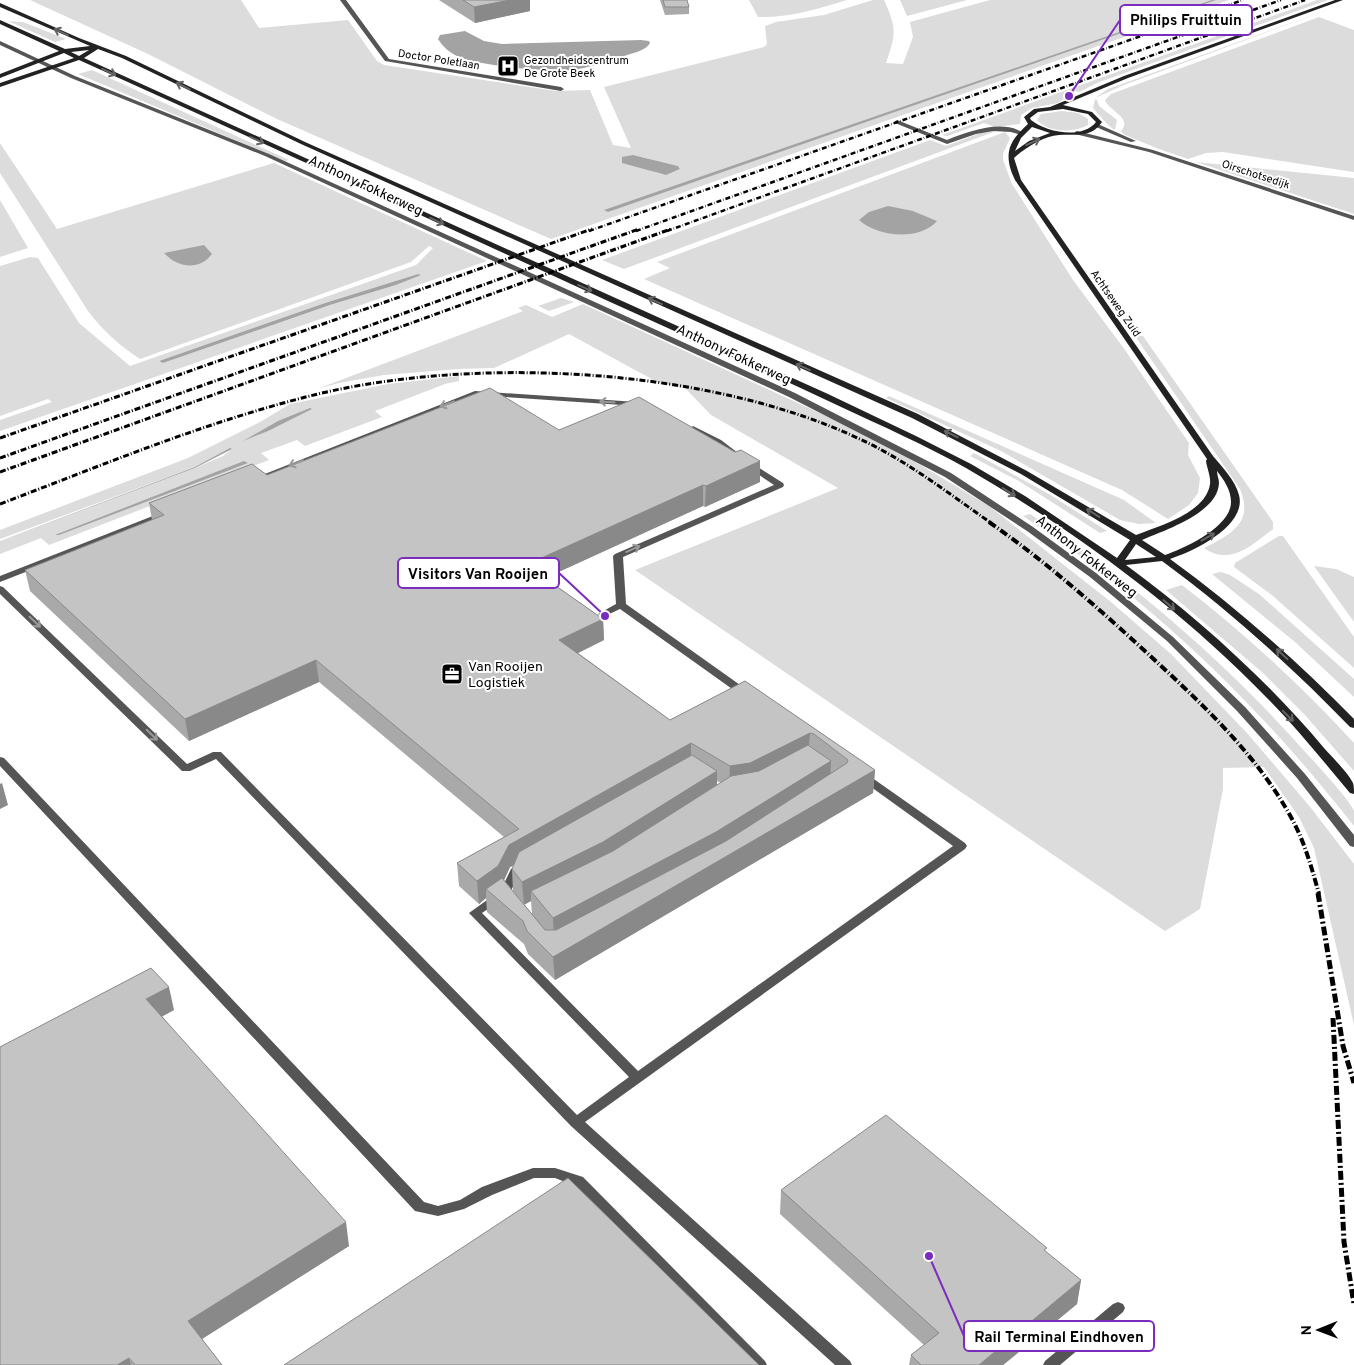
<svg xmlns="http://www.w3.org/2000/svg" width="1354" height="1365" font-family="Overpass,sans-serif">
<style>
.green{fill:#dcdcdc;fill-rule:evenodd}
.water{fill:#a3a3a3}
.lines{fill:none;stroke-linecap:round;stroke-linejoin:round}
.lane{fill:#555;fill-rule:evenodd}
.street{fill:#555;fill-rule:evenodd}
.secondary{fill:#222;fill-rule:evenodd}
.rail-far3{stroke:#000;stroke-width:2.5;stroke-dasharray:5 2 0.5 2;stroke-linecap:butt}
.rail-far2{stroke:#000;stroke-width:3;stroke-dasharray:6 2 1 2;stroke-linecap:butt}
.rail-far1{stroke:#000;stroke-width:4;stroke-dasharray:8 2.5 1 2.5;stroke-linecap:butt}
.rail{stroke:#000;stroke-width:5;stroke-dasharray:9 3 2 3;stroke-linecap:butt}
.wall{fill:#a9a9a9;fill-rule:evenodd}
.shaded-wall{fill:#898989}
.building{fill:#c4c4c4;stroke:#898989}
.oneway{stroke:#646464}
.oneway2{stroke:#999}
.labels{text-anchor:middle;stroke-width:4;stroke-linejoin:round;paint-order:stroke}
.far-street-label{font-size:11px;fill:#000;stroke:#fff}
.far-poi-label{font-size:11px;fill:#000;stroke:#fff;text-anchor:start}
.street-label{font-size:14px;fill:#000;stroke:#fff}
.poi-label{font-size:14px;fill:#000;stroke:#fff;text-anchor:start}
.leader{fill:none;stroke:#7b2cbf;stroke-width:2}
.callout-dot{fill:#7b2cbf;stroke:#fff;stroke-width:2}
.callout{fill:#fff;stroke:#7b2cbf;stroke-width:2}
.callout-label{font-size:15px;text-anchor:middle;font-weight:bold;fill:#000}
</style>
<rect width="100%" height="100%" fill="#fff"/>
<!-- green -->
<g class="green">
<path d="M30,0H241L259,28L348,20L377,61L384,65L556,91L590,90L613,145L631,148L604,87L764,47L767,44L765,26L776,22L824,15L873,0H884C897,29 896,33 886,63L903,64L913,37L910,22L990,0H1229L551,239L277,119L148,54ZM633,155L678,166L680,169C657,180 649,170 633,155Z"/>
<path d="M749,0H847C817,9 789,18 758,17Z"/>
<path d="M900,0H967L907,16Z"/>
<path d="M1317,0H1328L1097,83L1079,92L1076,91L1058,103L1032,108L1021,115L1020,124L995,127L984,123L947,136L942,135Z"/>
<path d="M1354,0L1124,85L1095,98L1108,89Z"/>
<path d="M1319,17L1354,30V172L1223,152L1206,153L1188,159L1156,148L1123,134L1121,131C1133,118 1109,111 1105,100L1111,94Z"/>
<path d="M8,21L23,22L66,39L55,42Z"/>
<path d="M92,70L289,160L285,161L78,74Z"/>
<path d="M1095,99L1097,100L1099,106L1117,120L1115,130C1109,127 1098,114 1093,108Z"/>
<path d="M1062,111L1078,113L1088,119V125C1074,133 1048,133 1037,120L1041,114Z"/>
<path d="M999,130L624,269L602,260L930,140L946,146L986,131Z"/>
<path d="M1005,132L1010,138L1003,154V160L1012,184L1073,280L1125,350L1189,443L1188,455L1200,478L1198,493L1189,505L1168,519L1122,490L644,279L670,268L657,262ZM913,211L936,221C921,240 875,235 859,220Z"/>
<path d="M0,143L57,229L274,163L487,261L0,431V420L52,402L48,399L0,416V266L30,257L38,258L79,323L130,366L416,265L433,248L429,246L411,262L140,359C119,345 103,331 88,311L0,173ZM418,274L420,275L396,285L330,305L163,363L159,361L325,303Z"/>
<path d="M1196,162L1354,178V214Z"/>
<path d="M0,200L28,248L0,257Z"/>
<path d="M561,298L574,302L549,311L538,306Z"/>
<path d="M583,304L850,427L907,457L989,506L1111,602L1171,654L1248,734L1311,808L1354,864V1025L1314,848L1299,817L1264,767L1223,768V789L1200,909L1165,931L635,570L838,488L711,415L685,388L659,383L569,334L494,368L458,369L384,375L339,383L317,389L523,311L518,308L526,305L552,317Z"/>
<path d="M1135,336H1143L1273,522V529C1251,546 1230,566 1204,548C1232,534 1254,522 1240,489Z"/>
<path d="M459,376V381L445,384L375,411L382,417L305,446L297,440L261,453L269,460L49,545L41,538L0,554V541L195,468L223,456L232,449L195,467L0,539V530L188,458L260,422L290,404L388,384Z"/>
<path d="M889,396L1124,500L1156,523L1139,524L1120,520L1001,451L886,398Z"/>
<path d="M974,453L1049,494L1107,531L1100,533L1019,481L970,456Z"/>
<path d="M1030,514C1133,582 1226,662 1308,755C1318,766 1349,799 1354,811C1354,815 1354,822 1354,826C1260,706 1151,600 1023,516Z"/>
<path d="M1279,536H1283L1354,637V668L1273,596L1234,567L1235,563Z"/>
<path d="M1314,566L1336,569L1354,577V622Z"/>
<path d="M1221,572L1230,575L1259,594L1354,679V697L1295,642L1212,574Z"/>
<path d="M1182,585C1244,633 1301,685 1354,743V771L1304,714L1263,673L1166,590Z"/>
</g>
<!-- water -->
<g class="water">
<path d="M1212,0H1216L608,212L604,210Z"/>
<path d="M465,31L484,41L502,44L641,40L649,41L650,43C646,51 632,53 624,56C607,61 589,68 572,70C547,72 479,66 457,56C449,52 443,47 438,39L440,35Z"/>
<path d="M633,155L678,166L680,169L666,175L622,163V157Z"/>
<path d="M888,206L913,211L937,221C920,241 877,237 859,220L869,212Z"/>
<path d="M204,245L212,254C199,271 178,268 164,253Z"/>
<path d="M418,274L421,275L396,285L330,305L163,363L159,361L325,303Z"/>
<path d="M310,408L312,409L268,431L243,441L278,421Z"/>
<path d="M230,448L232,449L195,468L0,541L195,467Z"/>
<path d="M244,461L248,463L59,535H55Z"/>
</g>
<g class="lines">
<!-- lane -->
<g class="lane">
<path d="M340,0H346L389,59L561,87L564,89L561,91L385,61Z"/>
<path d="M0,41L75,76L269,154L795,393L951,473L1033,527L1096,573L1173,637L1245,707L1305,774L1354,835V847L1350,846L1297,778L1237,711L1167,641L1090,577L1027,531L945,477L789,397L265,156L71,78L0,45Z"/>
<path d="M897,120L947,140C970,131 1002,119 1024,133L1021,135L1011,132L993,131L976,134L947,144L895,123L894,122Z"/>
<path d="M475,391L637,402L641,404L637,406L476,395L259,481L256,482L252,479Z"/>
<path d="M693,426L721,440L738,453L734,456L731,455L715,444L690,431L689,429Z"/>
<path d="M750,462L783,483L784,485L783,487L623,557L626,604L750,692L751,694L750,696H742L620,609L603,617L598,614L616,604L613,556L615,554L774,485L747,467L746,465Z"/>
<path d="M163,512L166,513L167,515L166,517L0,582V576Z"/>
<path d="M0,586L3,587L187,764L213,752H221L577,1115L629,1077L469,913L501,890L511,869L520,865L524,866L526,869L519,874L509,895L482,913L638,1071L953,846L860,779L859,777L860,775H868L965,843L967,846L965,849L585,1122L850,1361L852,1365H835L571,1126L216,759L190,771H182L0,594Z"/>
<path d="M0,757L4,758L424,1202L438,1206L460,1200L482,1187L533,1168H555L583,1177L765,1361L767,1365H751L573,1185L555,1178H534L492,1195L464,1209L438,1216L415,1211L0,766Z"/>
<path d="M1118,1302L1123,1304L1125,1308L1123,1312L1060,1365H1043L1045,1361L1113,1304Z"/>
</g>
<!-- street -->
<g class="street">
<path d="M1096,125H1100L1136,141L1131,142L1096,127Z"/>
<path d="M1077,131L1153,150L1354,216V220L1149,152L1075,134V132Z"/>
</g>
<!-- secondary -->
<path class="secondary" d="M1335,0H1343L1128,78L1063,105L1092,112L1102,122C1091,138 1077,134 1059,135C1044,136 1025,148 1014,158L1021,180L1213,456C1223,468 1235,480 1239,495C1247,526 1194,551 1170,559C1236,607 1297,661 1354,719V728L1350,727C1292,667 1230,611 1162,561L1126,565C1196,616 1269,682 1324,748C1332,757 1349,774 1353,783C1354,786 1354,791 1354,794L1350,793C1323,761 1297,728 1267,698C1179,607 1075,531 966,468C925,445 882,426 839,406C763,370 685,336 608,301C432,220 256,140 79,60L0,87V83L74,58L64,53L0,78V74L59,51L0,24V20L65,49L90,46L0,7V3L79,38L126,56L305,142L918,414L1027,471L1136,535C1159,526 1206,513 1210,484C1211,477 1207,468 1206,461L1207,459L1015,180C1003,155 1008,142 1028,124L1024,117L1034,109L1050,107L1124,76ZM98,49L122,58L301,144L912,418L1021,474L1130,540L1117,558L1025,496L971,464L918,437L828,394L84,58ZM89,50L79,56L71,52ZM1063,109L1088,114L1096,122C1082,140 1046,132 1031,120L1030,118L1038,112ZM1032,127L1050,133L1029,141L1015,151L1021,138ZM1217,471C1224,480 1231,490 1231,502C1231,527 1185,548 1165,555L1142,540C1165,530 1218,513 1219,483C1219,479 1217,475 1217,471ZM1136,544L1156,557L1125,560Z"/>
<!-- rail-far3 -->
<g class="rail-far3">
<path d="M589,231L1243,0"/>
<path d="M636,231L1281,0"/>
<path d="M667,231L1305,0"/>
</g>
<!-- rail-far2 -->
<g class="rail-far2">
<path d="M0,438L592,229"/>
<path d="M0,458L639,229"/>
<path d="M0,472L671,229"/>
<path d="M0,504C100,466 198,425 302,398C467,354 713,366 868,443C911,464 951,495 991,523"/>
</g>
<!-- rail-far1 -->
<path class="rail-far1" d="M989,522C1045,561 1096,606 1146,652C1200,702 1257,754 1292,819C1305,843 1312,869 1319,894"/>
<!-- rail -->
<g class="rail">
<path d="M1318,893L1343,1046L1354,1083"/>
<path d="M1333,1018L1344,1242L1354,1304"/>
</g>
</g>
<!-- wall -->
<g class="wall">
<path d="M439,0H530V11L475,23Z"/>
<path d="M660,0H687L689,7V14L665,15Z"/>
<path d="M559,430L760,482L705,507L703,506L545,578L603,619L604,640L578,653L670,720L745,681L875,770L873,793L555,980L528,954L524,944L487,912L486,898L479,904L459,886L457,863L504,837L319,682L189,741L30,591L25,570L152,520L149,503L267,475ZM717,781L721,783L717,785ZM513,866L512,869L513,891L504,880L510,867ZM531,901L532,914L524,904Z"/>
<path d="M174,1010L162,1016L349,1246L202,1339L222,1365H0V1047Z"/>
<path d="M781,1190L1046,1252L1081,1280L1077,1304L1003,1365H909L911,1355L924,1345L780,1214Z"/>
</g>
<!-- shaded-wall -->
<g class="shaded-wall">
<path d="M510,0H530V11L475,23L474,7Z"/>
<path d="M760,461V482L705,507L706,486Z"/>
<path d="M703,485V506L528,586L526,565Z"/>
<path d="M603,619L604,640L560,662L559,640Z"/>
<path d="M316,660L319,682L189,741L185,719Z"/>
<path d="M810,733L808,755L729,788L730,766Z"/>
<path d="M691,743V765L510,867L500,889H486V898L479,904L477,881L509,845Z"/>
<path d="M831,761L830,784L554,941L553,918Z"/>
<path d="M875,770L873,793L555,980L553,957Z"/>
<path d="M717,771V794L604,864L531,891V901L524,905L522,882Z"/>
<path d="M2,783L8,805L0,809V784Z"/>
<path d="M169,987L174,1010L152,1022L146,999Z"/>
<path d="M346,1222L349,1246L194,1344L188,1321Z"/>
<path d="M1081,1280L1077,1304L1003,1365H979Z"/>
<path d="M129,1358L131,1365H117Z"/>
</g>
<!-- building -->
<g class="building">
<path d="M463,0H510L474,7Z"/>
<path d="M663,0H687L689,7H665Z"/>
<path d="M490,388L559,430L639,397L735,452L741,450L760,461L706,486L703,485L526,565L603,619L559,640L670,720L745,681L875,770L553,957L527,931L523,921L486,889L502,878L545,930H556L726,841L847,763L848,760L814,734L810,733L750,763L730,766L691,743L509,845L498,866L477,881L457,863L519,829L316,660L185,719L25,570L164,515L149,503L252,464L267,475Z"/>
<path d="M808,745L831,761L716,832L553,918L531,891L613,851L731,776L759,771Z"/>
<path d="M692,755L717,771L603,842L522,882L512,869L519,852Z"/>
<path d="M151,968L169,987L146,999L346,1222L188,1321L222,1365H135L129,1358L117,1365H0V1047Z"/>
<path d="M886,1115L1047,1248L1044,1250L1081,1280L979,1365H921L911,1355L939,1333L781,1190Z"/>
<path d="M568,1178L759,1365H284Z"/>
</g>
<!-- one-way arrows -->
<defs><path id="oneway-shaft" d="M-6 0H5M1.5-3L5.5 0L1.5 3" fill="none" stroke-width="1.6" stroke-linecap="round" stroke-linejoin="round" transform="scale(1.25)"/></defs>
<g class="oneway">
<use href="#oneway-shaft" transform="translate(61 32) rotate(-156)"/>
<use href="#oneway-shaft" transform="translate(109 72) rotate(24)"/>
<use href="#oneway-shaft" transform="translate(183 86) rotate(-154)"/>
<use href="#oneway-shaft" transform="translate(257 140) rotate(25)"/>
<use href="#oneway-shaft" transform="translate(1033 142) rotate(-25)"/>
<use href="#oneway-shaft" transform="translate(437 221) rotate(24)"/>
<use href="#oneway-shaft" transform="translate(585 288) rotate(24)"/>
<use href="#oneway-shaft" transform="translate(655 301) rotate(-156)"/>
<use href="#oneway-shaft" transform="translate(803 367) rotate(-156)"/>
<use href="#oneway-shaft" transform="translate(951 434) rotate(-154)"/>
<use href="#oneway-shaft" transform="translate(1009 492) rotate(32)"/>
<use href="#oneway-shaft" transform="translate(1093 513) rotate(-148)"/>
<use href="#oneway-shaft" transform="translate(1208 537) rotate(-29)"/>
<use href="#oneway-shaft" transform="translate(1169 605) rotate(41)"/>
<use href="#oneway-shaft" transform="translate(1282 654) rotate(-137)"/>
<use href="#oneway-shaft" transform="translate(1288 716) rotate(45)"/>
</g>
<g class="oneway2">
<use href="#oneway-shaft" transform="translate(607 402) rotate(-176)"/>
<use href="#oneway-shaft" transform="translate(447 404) rotate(159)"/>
<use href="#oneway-shaft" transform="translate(296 463) rotate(159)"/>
<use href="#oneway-shaft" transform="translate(633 549) rotate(-24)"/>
<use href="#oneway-shaft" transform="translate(35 622) rotate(44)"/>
<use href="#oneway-shaft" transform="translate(152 735) rotate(44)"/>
</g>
<!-- icons -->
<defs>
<g id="hospital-square" transform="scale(1.125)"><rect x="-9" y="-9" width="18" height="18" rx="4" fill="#000" stroke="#fff"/><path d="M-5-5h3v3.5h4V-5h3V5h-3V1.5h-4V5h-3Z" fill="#fff"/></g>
<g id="office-square" transform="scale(1.125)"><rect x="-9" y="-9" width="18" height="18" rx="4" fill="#000" stroke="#fff"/><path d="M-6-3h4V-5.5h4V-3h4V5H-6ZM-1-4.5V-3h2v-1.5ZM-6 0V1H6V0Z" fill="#fff"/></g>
</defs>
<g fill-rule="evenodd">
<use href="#hospital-square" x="508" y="66"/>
<use href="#office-square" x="452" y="674"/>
</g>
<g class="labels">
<!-- far-street labels -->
<g class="far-street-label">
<text transform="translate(439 59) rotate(9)" y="4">Doctor Poletlaan</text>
<text transform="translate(1256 174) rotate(18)" y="4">Oirschotsedijk</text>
<text transform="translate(1116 303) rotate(55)" y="4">Achtseweg Zuid</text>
</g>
<!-- far-poi labels -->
<g class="far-poi-label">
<text x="524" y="64">Gezondheidscentrum<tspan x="524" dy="13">De Grote Beek</tspan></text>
</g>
<!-- street labels -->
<g class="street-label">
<text transform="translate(366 185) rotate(25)" y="5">Anthony Fokkerweg</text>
<text transform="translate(734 354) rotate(25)" y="5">Anthony Fokkerweg</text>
<text transform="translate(1087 556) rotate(38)" y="5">Anthony Fokkerweg</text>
</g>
<!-- poi labels -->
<g class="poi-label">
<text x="468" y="671">Van Rooijen<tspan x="468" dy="16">Logistiek</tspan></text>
</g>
</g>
<!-- callouts -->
<path class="leader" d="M1069 96L1120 20M605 616L559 573M929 1256L964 1336"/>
<g class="callout-dot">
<circle cx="1069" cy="96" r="5"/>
<circle cx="605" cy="616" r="5"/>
<circle cx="929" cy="1256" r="5"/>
</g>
<g class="callout">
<rect x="1120" y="5" width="132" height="30" rx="5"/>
<rect x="398" y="558" width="161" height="30" rx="5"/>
<rect x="964" y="1321" width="190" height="30" rx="5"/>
</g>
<g class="callout-label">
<text x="1186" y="25">Philips Fruittuin</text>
<text x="478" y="579">Visitors Van Rooijen</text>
<text x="1059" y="1342">Rail Terminal Eindhoven</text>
</g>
<!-- north arrow -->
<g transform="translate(1319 1330) rotate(269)" stroke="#ffffff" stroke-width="4" paint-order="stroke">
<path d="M0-4L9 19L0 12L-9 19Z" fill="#000000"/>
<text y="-8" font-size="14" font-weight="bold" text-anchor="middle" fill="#000000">N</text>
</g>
</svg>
